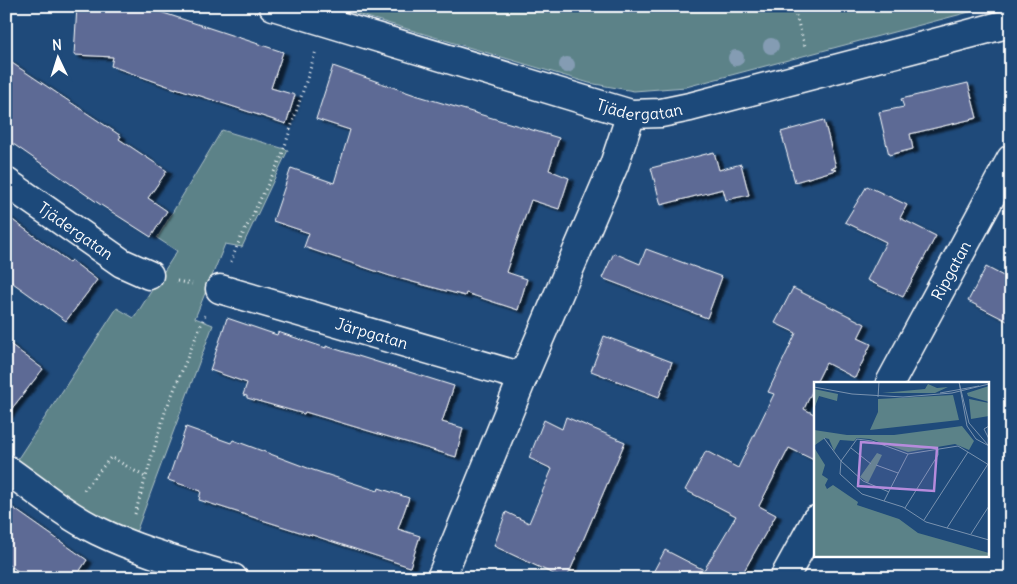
<svg xmlns="http://www.w3.org/2000/svg" width="1017" height="584" font-family="Delius,sans-serif">
<style>
.green{fill:#5b8288;stroke:#adc0c4}
.building{fill:#5d6a95;stroke:#fff;filter:url(#shadow)}
.lines{fill:none;stroke-linecap:round;stroke-linejoin:round}
.minor-casing{stroke:#fff;stroke-width:31}
.path{stroke:#fff;stroke-width:3;stroke-dasharray:1 4;stroke-linecap:butt}
.minor{stroke:#1f4a7a;stroke-width:28}
.tree{fill:#849cb3}
.labels{text-anchor:middle;stroke-width:4.5;stroke-linejoin:round;paint-order:stroke}
.street-label{font-size:16px;fill:#fff;stroke:#1f4a7a}
.inset-road{fill:none;stroke:#7992af;stroke-width:1}
.view{fill:#b68bdc;fill-opacity:0.15;stroke:#b68bdc;stroke-width:2.5}
.inset-edge{fill:none;stroke:#fff;stroke-width:2.5}
</style>
<defs>
<filter id="shadow"><feDropShadow dx="5.5" dy="3" stdDeviation="1" flood-color="#0009"/></filter>
</defs>
<rect width="100%" height="100%" fill="#1f4a7a"/>
<filter id="ink" filterUnits="userSpaceOnUse"><feTurbulence type="fractalNoise" baseFrequency=".02" numOctaves="2"/><feDisplacementMap in="SourceGraphic" scale="10" xChannelSelector="R" yChannelSelector="G"/><feConvolveMatrix kernelMatrix="1 2 1 2 8 2 1 2 1" color-interpolation-filters="sRGB"/></filter>
<g filter="url(#ink)">
<!-- green -->
<g class="green">
<path d="M330,6H992L686,87L634,91L589,83Z"/>
<path d="M222,130L288,150L242,247L225,244L195,318L213,325L135,535L100,519L17,460L117,308L134,318L177,251L157,238Z"/>
</g>
<!-- building -->
<g class="building">
<path d="M77,6H142L283,52L271,88L295,95L286,124L176,88V89L111,66L113,57L74,55Z"/>
<path d="M6,59L121,136L119,139L167,171L148,198L167,211L151,237L101,205L6,139Z"/>
<path d="M333,66L412,94L559,138L549,170L569,178L559,209L531,200L506,272L527,279L518,310L466,293L465,296L390,276L304,247L309,233L273,221L291,168L334,183L350,130L316,119Z"/>
<path d="M968,83L977,118L910,134L913,149L889,155L879,112L904,107L901,99Z"/>
<path d="M824,120L836,167L831,168L836,170L795,182L781,132Z"/>
<path d="M714,152L719,170L741,164L749,195L726,200L723,189L661,205L651,168Z"/>
<path d="M867,186L907,205L900,218L936,236L903,297L867,280L886,242L845,222Z"/>
<path d="M6,215L69,262L71,260L97,280L66,321L6,278Z"/>
<path d="M646,249L722,277L707,318L602,278L614,253L640,264Z"/>
<path d="M986,267L1011,280V323L968,301Z"/>
<path d="M793,288L865,324L858,338L871,344L855,378L826,363L816,383L804,409L816,415V461L789,448L759,506L776,515L740,578H650L665,550L704,570L736,516L685,490L706,451L738,468L774,394L768,392L796,333L775,323Z"/>
<path d="M227,318L277,335L278,332L326,348V346L454,386L442,422L463,428L456,457L305,412L304,414L247,398V396L243,395L247,383L210,370Z"/>
<path d="M604,336L672,362L659,397L591,371Z"/>
<path d="M6,341L43,369L6,416Z"/>
<path d="M566,417L625,442L567,578H562L494,546L506,512L529,523L552,469L529,458L544,420L562,429Z"/>
<path d="M186,427L231,443L233,440L313,470L378,491L379,488L409,498L398,529L420,536L410,567L309,534V535L199,500L201,491L168,480Z"/>
<path d="M6,503L87,560L75,578H28L6,563Z"/>
</g>
<g class="lines">
<!-- minor casing -->
<g class="minor-casing">
<g id="minor">
<path id="s1" d="M273,6L631,114L661,113L690,107L1011,23"/>
<path id="s2" d="M6,182L122,263L149,275"/>
<path id="s3" d="M220,289L523,377"/>
<path id="s4" d="M890,383L1011,159"/>
<path d="M6,469C36,490 65,515 98,531C141,552 188,564 233,578"/>
<path d="M441,578L523,377L614,165L631,114"/>
<path d="M784,578L816,520"/>
</g>
</g>
<!-- path -->
<g class="path">
<path d="M793,6L805,46"/>
<path d="M231,262L237,246L281,158L316,51"/>
<path d="M177,281L192,284"/>
<path d="M84,490L111,457L145,477"/>
<path d="M135,514L165,412L205,315"/>
</g>
<!-- minor -->
<use href="#minor" class="minor"/>
</g>
<!-- trees -->
<g class="tree">
<circle cx="771" cy="46" r="8"/>
<circle cx="736" cy="58" r="8"/>
<circle cx="567" cy="65" r="8"/>
</g>
</g>
<g class="labels">
<!-- street labels -->
<g class="street-label">
<text dy="6" stroke="none"><textPath href="#s1" startOffset="382">Tjädergatan</textPath></text>
<text dy="6" stroke="none"><textPath href="#s2" startOffset="85">Tjädergatan</textPath></text>
<text dy="6" stroke="none"><textPath href="#s4" startOffset="128">Ripgatan</textPath></text>
<text dy="6" stroke="none"><textPath href="#s3" startOffset="158">Järpgatan</textPath></text>
</g>
</g>
<!-- overview -->
<g transform="translate(814 382)">
<rect width="175" height="175" fill="#1f4a7a"/>
<path d="M114,2L123,6L134,5L121,11H68L111,7ZM175,4V20L154,14L153,11ZM0,7L24,12L23,19L5,14L0,27ZM139,13L145,38L56,48L64,30V17ZM155,17L175,21V34L157,37ZM148,44L160,59L155,68L141,62L94,70L56,57L43,56L40,59L26,58L20,69L15,57L11,56L1,63V67L11,83L8,93L14,97L11,103L13,107L19,103L44,120L43,123L85,137L104,151L175,171V175H0V48L33,53H80ZM63,71L68,73L54,101L46,95Z" fill="#5b8288"/>
<path class="inset-road" d="M145,0L153,44L162,57L175,64M145,0L155,41L174,63M0,5L38,12L89,15L138,11L175,2M126,11L165,4M64,15L65,0M175,44L170,47L175,57M10,56L27,79L49,99L75,110M37,66L57,82M62,83L84,91M175,83L144,64L94,72L58,59L43,57L27,79L26,92L48,112L89,125L112,140L175,158M70,119L94,72M91,126L124,73V67M110,138L154,70M133,146L174,82M157,152L175,124"/>
<path class="view" d="M47,60L123,66L120,109L44,104Z"/>
<rect width="175" height="175" class="inset-edge"/>
</g>
<!-- margin -->
<rect width="1017" height="584" fill="none" stroke="#1f4a7a" stroke-width="25"/>
<rect x="12" y="12" width="992" height="559" fill="none" stroke="#fff" stroke-width="2" filter="url(#ink)"/>
<!-- north arrow -->
<g transform="translate(58 58) rotate(356)" stroke="#1f4a7a" stroke-width="4" paint-order="stroke">
<path d="M0-4L9 19L0 12L-9 19Z" fill="#ffffff"/>
<text y="-8" font-size="14" font-weight="bold" text-anchor="middle" fill="#ffffff">N</text>
</g>
</svg>
